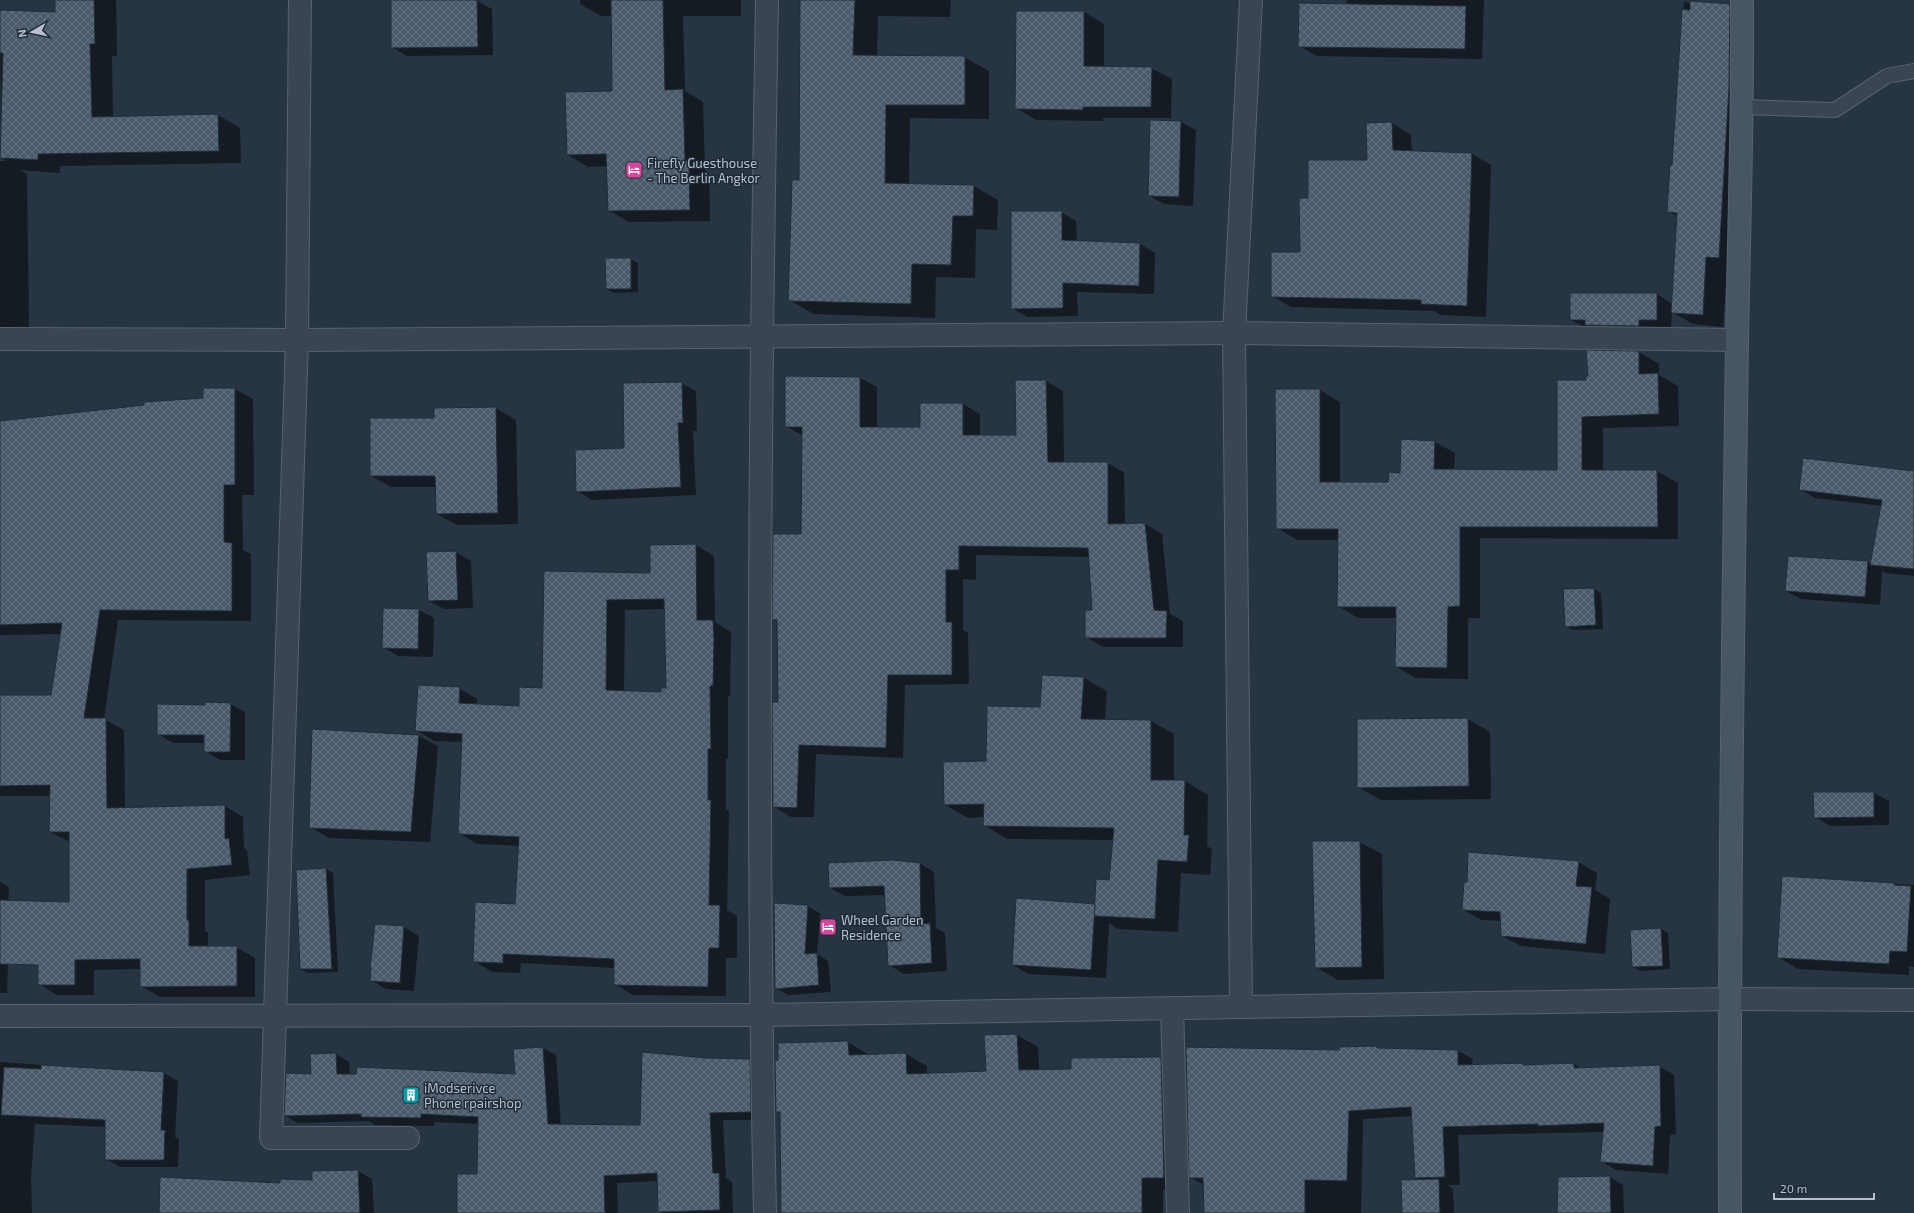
<svg xmlns="http://www.w3.org/2000/svg" width="1914" height="1213" font-family="'Exo 2',sans-serif">
<style>
.shadow{fill:#0007;fill-rule:evenodd}
.building{fill:url(#building-cross-hatch);stroke:#212c39;fill-rule:evenodd}
.lines{fill:none;stroke-linecap:round;stroke-linejoin:round}
.lane-casing{stroke:#58636f;stroke-width:16}
.street-casing{stroke:#58636f;stroke-width:24}
.secondary-casing{stroke:#58636f;stroke-width:24}
.lane{stroke:#3a4552;stroke-width:14}
.street{stroke:#3a4552;stroke-width:22}
.secondary{stroke:#485565;stroke-width:22}
.labels{text-anchor:middle;stroke-width:3;stroke-linejoin:round;paint-order:stroke}
.poi-label{font-size:13px;fill:#b7c0cc;stroke:#1f2a37;text-anchor:start}
</style>
<defs>
<pattern id="building-cross-hatch" width="8" height="8" patternUnits="userSpaceOnUse"><rect width="8" height="8" fill="#4c5b6c"/><path d="M0 0l8 8M0 8l8-8" fill="none" stroke="#647180"/></pattern>
</defs>
<rect width="100%" height="100%" fill="#263443"/>
<!-- shadow -->
<g class="shadow">
<path d="M56,0H116L117,56H112L113,117L218,115L240,128L241,163L60,166V173L20,170L27,174L29,328H0V161H7L1,158L0,11L56,13Z"/>
<path d="M580,0H741V16H683L685,91L703,102L705,171L709,173L710,221L629,222L608,210V166L588,167L568,155L614,92L612,16H601L580,4Z"/>
<path d="M801,0H951L950,17L878,16L877,56L964,57L989,71V119L910,118L909,184L974,186L998,200L997,230L976,229L975,278L936,277L935,318L814,314L789,300L800,181Z"/>
<path d="M1347,0H1484L1482,59L1317,56L1299,46L1347,5Z"/>
<path d="M392,1H477L492,9L493,55L407,56L392,47Z"/>
<path d="M1684,2L1729,5L1750,17L1740,269L1727,268L1723,327L1693,324L1672,312L1671,328H1586L1571,320L1657,294L1673,304L1678,217L1668,211L1673,166Z"/>
<path d="M1084,12L1104,24V67L1151,68L1172,79L1171,118H1103V121L1036,120L1016,108Z"/>
<path d="M1181,122L1196,130L1193,206L1164,204L1149,196Z"/>
<path d="M1392,123L1411,135L1412,152L1472,154L1491,165L1486,317L1441,315L1434,311L1291,307L1272,296L1301,253L1309,199L1368,161Z"/>
<path d="M1061,212L1076,221L1077,242L1140,244L1155,253L1154,294L1077,292L1078,316L1027,317L1012,308Z"/>
<path d="M630,259L638,263V292L614,293L607,289Z"/>
<path d="M1639,352L1659,364V375L1678,386L1679,426L1603,428V471H1657L1678,483V539L1480,538V618H1468V679L1416,678L1396,667L1397,618H1358L1338,606V540H1297L1277,528L1320,390L1340,402V483H1389L1435,442L1455,453L1454,470L1558,471L1587,381Z"/>
<path d="M860,378L877,387V428H921L963,404L980,414V436H1017L1016,381H1046L1063,391L1064,463H1107L1124,472L1125,525L1145,524L1162,534L1170,614L1183,621V647H1103L1086,637L1093,611L1089,557L976,555V580L963,579V630L968,633L969,684L905,685L903,758L816,754L814,817H791L774,807L779,703L778,622L773,619L802,535L803,436L786,426Z"/>
<path d="M681,383L696,391L697,431H693L696,495L592,500L577,491L625,449Z"/>
<path d="M235,389L253,399L254,495H242L243,550L251,554V621L118,620L104,719L124,730L125,808L225,806L243,817L244,848L247,850L250,875L205,880V931L208,932V947H236L255,958V997H160L141,986V969L94,970V995H57L39,984L70,903V842L50,832V796H0V696H52L61,634L0,635V422L204,399Z"/>
<path d="M496,408L516,420L518,524L457,525L437,514L436,487H391L371,476L435,419Z"/>
<path d="M1914,479V576L1886,573L1882,571L1880,605L1801,599L1786,591L1868,562L1872,564L1882,506L1815,498L1800,489Z"/>
<path d="M696,545L714,556L715,622L731,632L730,696H728V759H726V809L729,811L727,910L737,916V958H726V996L633,995L615,984V968L521,963L520,973L492,972L474,961L516,905L519,846L477,844L459,833L462,742L434,741L416,730L459,688L477,699V705L520,707L543,689L545,572L651,574ZM665,609L667,689L662,693L624,691L625,610Z"/>
<path d="M456,552L471,561L473,608L444,609L429,601Z"/>
<path d="M1594,589L1601,593L1603,629L1573,630L1566,626Z"/>
<path d="M419,610L434,618L433,657L398,656L383,647Z"/>
<path d="M1084,678L1107,691L1105,720L1151,721L1174,734V781H1185L1208,795L1207,846L1212,849L1210,875L1181,873L1178,932L1118,929L1109,923L1106,978L1028,974L1013,965L1094,904L1110,881L1114,840L1007,839L984,825V817L968,818L945,805L1041,708Z"/>
<path d="M230,704L245,712V760H220L205,751V743H173L158,734L206,706Z"/>
<path d="M1468,719L1490,732L1491,799L1381,800L1358,787Z"/>
<path d="M419,736L438,746L430,842L329,838L310,827Z"/>
<path d="M1874,793L1889,801V825L1830,826L1815,817Z"/>
<path d="M1359,842L1382,854L1384,979L1338,980L1316,967Z"/>
<path d="M1578,862L1597,873L1595,890L1610,899L1605,954L1521,946L1502,936V921L1482,920L1463,910Z"/>
<path d="M919,863L934,872L936,928L945,933L947,971L904,974L889,965L885,895L845,896L830,888Z"/>
<path d="M326,869L333,873L338,972L308,973L301,969L297,871Z"/>
<path d="M1783,877L1914,885V967L1909,966V975L1798,969L1778,957Z"/>
<path d="M0,882L9,887L8,911L10,912L7,993H0Z"/>
<path d="M807,906L820,913L817,954L828,961L831,992L788,995L776,988Z"/>
<path d="M404,927L419,936L414,991L386,989L371,980Z"/>
<path d="M1661,929L1668,933L1670,969L1641,971L1633,967L1631,931Z"/>
<path d="M1017,1035L1038,1047L1039,1070H1072L1161,1058L1182,1070L1185,1190H1163V1213H782L781,1114L777,1112L779,1044L848,1042L869,1055L906,1054L927,1066V1075L987,1072Z"/>
<path d="M1376,1047L1381,1050L1458,1051L1473,1059L1472,1066L1523,1064L1526,1066L1574,1064L1581,1068L1659,1066L1674,1075L1676,1134L1670,1135L1668,1174L1616,1170L1601,1161L1604,1132L1458,1135L1460,1185H1447L1453,1189L1454,1213H1403L1421,1181L1416,1178L1412,1116L1363,1119L1361,1213H1205L1204,1185L1190,1177L1340,1051Z"/>
<path d="M543,1048L556,1055L561,1126H641L706,1059L749,1060L763,1068L764,1120H723L726,1178L732,1182L733,1213H662L659,1211L658,1181L617,1183L618,1213H458L478,1175L479,1124L434,1122V1126L375,1125L369,1121L298,1123L285,1116L312,1075L336,1054L349,1062L350,1075H516L514,1050Z"/>
<path d="M0,1062L164,1073L178,1081L175,1137L179,1139L178,1167H120L106,1159V1127L35,1124L31,1176L32,1213H0Z"/>
<path d="M358,1171L372,1179L374,1213H160L281,1184L313,1181V1172Z"/>
<path d="M1610,1177L1623,1185L1624,1213H1558Z"/>
</g>
<!-- building -->
<g class="building">
<path d="M55,0H94L95,44H90L92,117L218,114L219,151L38,154V160L0,158L3,53H0V10L55,12Z"/>
<path d="M391,0H477L478,47L391,48Z"/>
<path d="M611,0H663L665,90L683,89L685,161H689L690,210L608,211L606,154L567,155L565,92L612,91Z"/>
<path d="M800,0H855L853,55L965,56V105H886L885,183L974,185L973,216H953L951,265L912,264L911,304L788,301L792,180H799Z"/>
<path d="M1690,1L1730,4L1729,87L1719,258L1706,257L1703,315L1671,313L1677,213L1667,212L1670,165H1672L1682,9L1690,10Z"/>
<path d="M1299,3L1466,6L1465,49L1298,47Z"/>
<path d="M1016,11H1084V66L1152,67L1151,107H1083V110L1015,109Z"/>
<path d="M1150,120L1181,121L1179,197L1148,196Z"/>
<path d="M1392,122L1393,150L1472,153L1467,306L1421,304V300L1271,297V252H1300L1299,198H1308V160H1367L1366,123Z"/>
<path d="M1011,211H1062V240L1140,243L1139,286L1063,283V308L1011,309Z"/>
<path d="M605,258H631V289H606Z"/>
<path d="M1570,293H1657V320H1639V326L1585,325V320H1570Z"/>
<path d="M1586,350L1639,351V374L1658,373L1659,414L1582,417V470H1657L1658,527H1460V606L1448,607L1447,668L1395,667L1396,607H1337L1338,529H1276L1275,389H1320V482H1388L1389,472L1400,473L1401,439L1435,441L1434,469L1557,470V380H1586V376H1588Z"/>
<path d="M785,376L860,377V427H920V403H963V435H1016L1015,380H1046L1048,462H1108V524L1145,523L1154,610L1167,611L1166,638H1085V610H1092L1088,548L959,546V570H946V622H952V675H888L886,748L799,745L797,808L773,807L772,702H778L777,620H772L773,534H801L802,427H785Z"/>
<path d="M682,382L683,423H678L681,487L576,492L575,450L624,448L623,383Z"/>
<path d="M203,388H235V485H224V542L232,543V611L100,610L84,718H106L107,808L225,805V839L229,838L232,865L187,869V920H189V946H237V986L140,987V959L75,960V985H38V965L0,964V900L69,902V832H49L50,785L0,786V695H51L62,623L0,625V421L144,405V402L203,398Z"/>
<path d="M496,407L498,513L436,514L435,476H370V418H434V408Z"/>
<path d="M1803,458L1914,471V569L1870,565L1882,500L1799,490Z"/>
<path d="M696,544L697,620H713L714,639L713,686H710L711,749H708V800H711L709,905H720L719,948H709L708,987L614,985V959L503,954V963L473,962L475,902L515,904L519,837L458,834L462,734L415,731L418,685L460,687L459,703L519,706V687L542,688L544,571L650,573V545ZM664,599L666,688H661V692L606,690L607,600Z"/>
<path d="M456,551L458,600L428,601L426,552Z"/>
<path d="M1788,556L1868,561L1865,597L1785,591Z"/>
<path d="M1594,588L1596,625L1565,627L1563,589Z"/>
<path d="M383,608L419,609L418,649L382,648Z"/>
<path d="M1042,675L1084,677L1081,719L1151,720V780H1185L1184,835H1189L1187,862L1158,860L1155,919L1094,916L1096,879L1109,880L1114,828L983,826L984,804L944,805L943,762L986,761L987,706L1040,707Z"/>
<path d="M205,702L231,703L230,752H204V735H157V704L205,705Z"/>
<path d="M1468,718L1469,786L1357,788V719Z"/>
<path d="M312,729L419,735L411,832L309,828Z"/>
<path d="M1813,792H1874V817L1814,818Z"/>
<path d="M1312,841H1360L1362,967L1315,968Z"/>
<path d="M1468,852L1579,861L1576,886L1592,887L1586,944L1501,936L1500,912L1462,910L1464,882H1467Z"/>
<path d="M894,860L920,863L921,924L930,923L932,963L888,966L884,886L829,888L828,863Z"/>
<path d="M326,868L332,969H300L296,870Z"/>
<path d="M1782,876L1894,883V885L1911,886L1907,952L1890,951L1889,964L1777,958Z"/>
<path d="M1016,898L1095,904L1091,970L1012,965Z"/>
<path d="M774,903L808,905L805,954L817,953L819,985L775,989Z"/>
<path d="M375,924L404,926L400,983L370,981L371,968H370Z"/>
<path d="M1661,928L1663,966L1632,967L1630,930Z"/>
<path d="M1017,1034L1019,1070L1071,1069V1058L1161,1057L1164,1178H1142V1213H781L780,1112H776L775,1061L778,1060V1043L848,1041L849,1055L906,1053L907,1074L986,1071L984,1035Z"/>
<path d="M1376,1046L1377,1048L1458,1050V1065L1523,1063V1065L1574,1063V1068L1660,1065L1661,1126L1655,1127L1653,1166L1600,1162L1604,1123L1538,1126V1124L1443,1127L1445,1177L1415,1178L1411,1107L1349,1111L1347,1181L1305,1180V1213H1204L1203,1178H1189L1186,1047L1339,1050V1047Z"/>
<path d="M543,1047L548,1124L640,1125L642,1052L706,1058L750,1059L751,1112L710,1113L713,1173H719L720,1210L658,1212L657,1173L604,1176L605,1213H457V1174H477L478,1117L421,1114V1118L361,1117V1114L284,1116L286,1073L311,1074L310,1054L336,1053L337,1074H356L357,1067L515,1074L513,1049Z"/>
<path d="M41,1065L164,1072L161,1130H165L164,1160H105V1120L1,1115L4,1067L41,1069Z"/>
<path d="M358,1170L360,1213H159L160,1177L280,1183V1179L312,1180V1171Z"/>
<path d="M1610,1176L1611,1213H1557L1558,1177Z"/>
<path d="M1439,1179L1440,1213H1402L1401,1180Z"/>
</g>
<g class="lines">
<!-- lane casing -->
<g class="lane-casing">
<path id="lane" d="M1742,107L1835,110L1887,76L1914,71"/>
</g>
<!-- street casing -->
<g class="street-casing">
<g id="street">
<path d="M300,0L297,340L271,1138H408"/>
<path d="M0,339L297,340L1234,333L1737,340"/>
<path d="M1241,1007L1234,333L1251,0"/>
<path d="M1172,1008L1178,1213"/>
<path d="M0,1016L761,1015L1729,999L1914,1000"/>
<path d="M765,1213C756,809 760,404 767,0"/>
</g>
</g>
<!-- secondary casing -->
<g class="secondary-casing">
<path id="secondary" d="M1730,1213C1729,922 1733,632 1737,341C1739,227 1743,114 1742,0"/>
</g>
<!-- lane -->
<use href="#lane" class="lane"/>
<!-- street -->
<use href="#street" class="street"/>
<!-- secondary -->
<use href="#secondary" class="secondary"/>
</g>
<!-- icons -->
<defs>
<g id="hotel-square" transform="scale(0.9)"><rect x="-9" y="-9" width="18" height="18" rx="4" fill="#d1479c" stroke="#1f2a37"/><path d="M-6-4.5h1.5V1H6V5H4.5V3h-9V5H-6ZM-4 0a1.8 1.8 0 1 1 3.6 0ZM.5 0V-2.5h3Q6-2.5 6 0Z" fill="#fff"/></g>
<g id="building-square" transform="scale(0.9)"><rect x="-9" y="-9" width="18" height="18" rx="4" fill="#0f9aa8" stroke="#1f2a37"/><path d="M-4-6H4V6H1V3H-1V6H-4ZM-2.5-4.3h1.7v1.8h-1.7ZM.8-4.3h1.7v1.8H.8ZM-2.5-1h1.7V.8h-1.7ZM.8-1h1.7V.8H.8Z" fill="#fff"/></g>
</defs>
<g fill-rule="evenodd">
<use href="#hotel-square" x="634" y="170"/>
<use href="#hotel-square" x="828" y="927"/>
<use href="#building-square" x="411" y="1095"/>
</g>
<g class="labels">
<!-- poi labels -->
<g class="poi-label">
<text x="647" y="168">Firefly Guesthouse<tspan x="647" dy="15">- The Berlin Angkor</tspan></text>
<text x="841" y="925">Wheel Garden<tspan x="841" dy="15">Residence</tspan></text>
<text x="424" y="1093">iModserivce<tspan x="424" dy="15">Phone rpairshop</tspan></text>
</g>
</g>
<!-- north arrow -->
<g transform="translate(32 32) rotate(261)" stroke="#1f2a37" stroke-width="3" paint-order="stroke">
<path d="M0-3L7 15L0 10L-7 15Z" fill="#b7c0cc"/>
<text y="-6" font-size="11" font-weight="bold" text-anchor="middle" fill="#b7c0cc">N</text>
</g>
<!-- scale -->
<path d="M1774 1193v6h100v-6" fill="none" stroke="#b7c0cc" stroke-width="2"/>
<text x="1780" y="1193" font-size="12" fill="#b7c0cc" stroke="#1f2a37" stroke-width="3" paint-order="stroke">20 m</text>
</svg>
